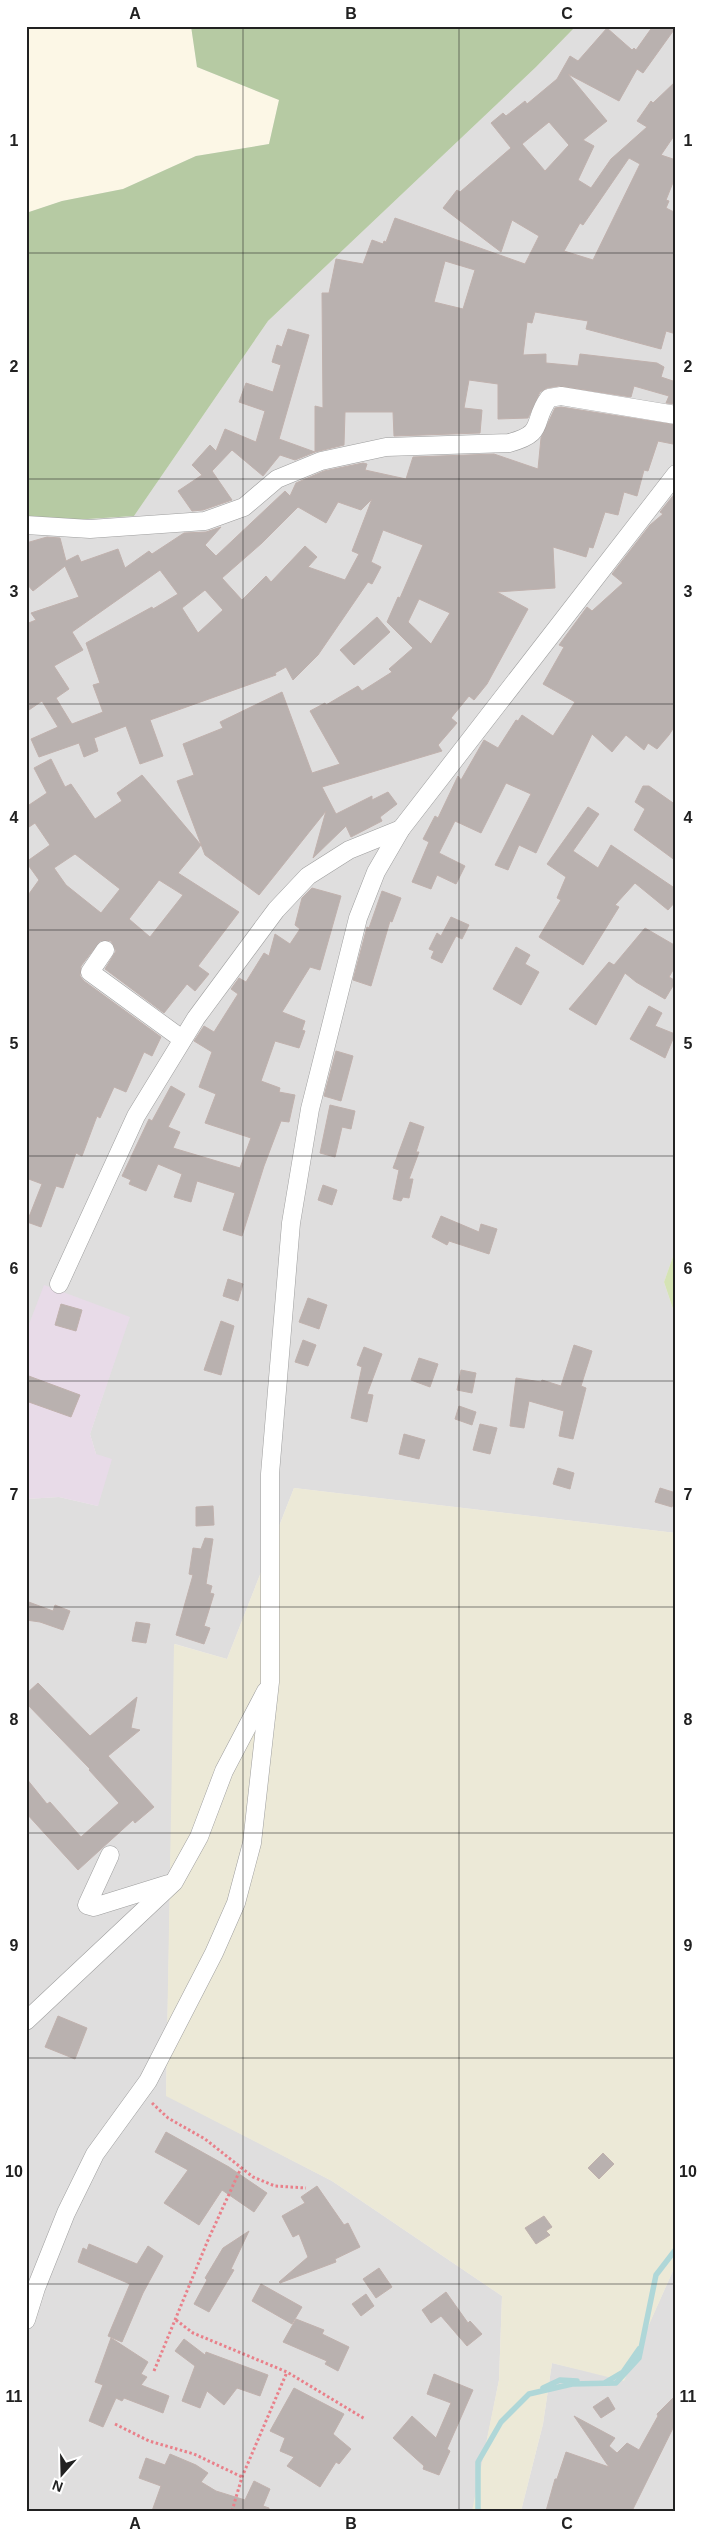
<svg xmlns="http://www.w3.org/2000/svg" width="702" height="2537" font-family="Arial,sans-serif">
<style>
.residential{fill:#dfdede}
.industrial{fill:#e8dbe8}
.education{fill:#fcf7e6}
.farmland{fill:#ece9d7}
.grass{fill:#d5e3b5}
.forest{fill:#b6caa3}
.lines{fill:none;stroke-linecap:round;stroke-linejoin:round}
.stream{stroke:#afd7d8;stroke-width:5.5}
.building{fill:#b9b1af;stroke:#c0b1ad;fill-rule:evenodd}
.minor-casing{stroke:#9e9e9e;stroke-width:19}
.path{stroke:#e9808a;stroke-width:3;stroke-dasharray:2.5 2.5;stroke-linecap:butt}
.minor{stroke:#fff;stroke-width:18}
.grid{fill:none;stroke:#212121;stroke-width:1;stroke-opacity:0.55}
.neatline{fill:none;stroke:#212121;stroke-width:2}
.grid-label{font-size:16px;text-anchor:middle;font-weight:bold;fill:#212121}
</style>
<rect width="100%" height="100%" fill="#f0ece9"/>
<!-- residential -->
<g class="residential">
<path d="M576,26H676V1248L664,1282L676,1318V1533L294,1488L227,1659L175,1644L166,2095L332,2181L502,2296L499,2380L473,2510L26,2511V1499L59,1497L98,1506L96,1454L90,1434L129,1317L26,1332V523L134,516L268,321L536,67Z"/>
<path d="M676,2264V2511H521L543,2424L552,2363L624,2380Z"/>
</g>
<!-- industrial -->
<path class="industrial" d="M44,1285L130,1317L90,1434L96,1454L112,1459L98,1506L59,1497L26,1499V1332Z"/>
<!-- education -->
<path class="education" d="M26,26H191L197,67L279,100L269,144L196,156L123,189L62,201L26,213Z"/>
<!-- farmland -->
<path class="farmland" d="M294,1488L676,1533V2264L624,2381L552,2363L543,2424L521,2511H472L499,2380L502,2296L332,2181L166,2096L174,1644L227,1659Z"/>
<!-- grass -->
<path class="grass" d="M676,1248V1318L664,1282Z"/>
<!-- forest -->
<path class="forest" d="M191,26H576L536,67L268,321L134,516L26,523V213L62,201L123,189L196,156L269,144L279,100L197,67Z"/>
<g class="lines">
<!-- stream -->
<g class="stream">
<path d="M606,2382L623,2372L639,2349"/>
<path d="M543,2388L560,2380L577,2381"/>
<path d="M478,2511V2462L501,2422L529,2394L572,2384L616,2383L639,2358L656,2275L676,2249"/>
</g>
</g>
<!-- building -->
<g class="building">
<path d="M653,26L676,27L643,73L637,69L619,101L568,74L607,121L583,140L594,146L578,180L591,188L611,159L647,127L637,121L651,101L653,103L676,81V133L661,155L676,160V175L666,200L669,201L666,208L676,213V334L666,331L661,349L586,329L588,321L535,312L532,323L527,322L523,355L546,354V363L578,366L580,354L657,363L664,367L661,377L676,382V404L666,403L669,396L634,386L631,397L559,386L547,388L540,392L528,418L498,419V384L469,380L464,408L482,410L480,433L394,436L393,412H345L344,445L315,452V406L323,408L322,293H329L336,259L363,264L372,240L383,244L384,241L386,242L395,218L525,264L539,236L512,220L501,252L443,208L457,190L460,192L511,148L491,123L503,113L506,116L525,101L527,104L557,79L570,56L578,61L607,28L632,50L634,48L636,50ZM549,122L569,145L545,171L522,144ZM629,158L640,164L593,260L564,251L580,223L583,225ZM445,261L475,270L463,309L434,302Z"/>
<path d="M288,329L309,335L279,439L315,452L295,460L280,455L263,476L232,450L212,471L232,500L203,510L192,511L178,491L202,475L192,465L210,445L216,451L225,429L256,442L265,411L239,402L246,383L273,392L281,365L272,362L277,345L282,347Z"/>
<path d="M561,407L676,425L673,444L658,441L648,471L644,470L637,496L624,492L618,515L605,512L593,548L589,547L586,557L553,547L555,588L497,592L528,609L487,684L474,700L469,696L451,718L457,723L438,745L442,751L322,787L336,814L372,796V800L388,792L397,804L380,817L382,821L351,837L346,826L313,858L326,811L259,895L205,855L177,781L194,775L183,744L223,728L220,722L282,692L312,773L340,764L310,711L325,703L326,705L358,686L362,691L392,672L389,669L413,648L387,622L398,597L400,598L423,545L383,530L371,562L381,567L372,584L368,582L318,655L293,680L286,667L275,673L276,675L150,720L163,756L140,764L126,726L94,738L98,751L84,757L79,743L39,757L31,739L58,727L42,701L26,712V624L36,620L31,613L79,597L65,566L33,591L26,583V543L47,537L60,538L66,561L78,555L81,562L118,549L125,568L149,551L152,554L184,533L206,532L221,527L205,545L216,556L285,491L290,496L296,483L324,471L363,463L367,464L365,470L406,479L413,457L494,454L538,469L541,438L555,408ZM372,499L352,551L359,554L345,580L308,567L317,557L305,546L271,582L266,576L242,600L222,578L262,543L298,507L326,523L338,502L361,510ZM160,570L178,594L153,609L152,607L86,643L100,683L93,685L103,712L72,724L70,721L68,722L70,721L56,698L69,689L54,666L83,650L72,632ZM205,590L223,610L198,633L182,608ZM419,599L450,613L431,644L408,622Z"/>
<path d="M676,492V724L669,735L657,749L648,743L644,750L626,735L612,752L592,734L536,853L519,845L508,870L495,865L531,794L506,783L481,833L455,821L439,853L465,866L456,884L437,875L431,889L412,882L429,842L423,839L435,816L438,818L458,776L461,780L484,740L498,748L516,720L518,721L522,715L553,736L575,702L543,684L564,647L559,645L587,607L592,611L623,583L612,574L650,525L663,514L660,512Z"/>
<path d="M377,617L390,632L354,665L340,650Z"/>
<path d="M51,759L65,787L71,784L95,819L122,801L117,793L142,775L201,845L178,873L239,912L198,966L209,974L195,991L187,984L164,1013L105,969L116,951L111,941H100L81,966L80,976L84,981L161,1037L152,1056L144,1052L126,1092L114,1087L100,1118L97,1116L82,1156L76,1153L63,1188L56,1186L41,1227L27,1222L42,1184L26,1178V898L39,880L26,862L50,845L35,823L26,829V807L47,793L34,768ZM75,854L120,889L101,913L66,885L54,868ZM159,880L183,895L150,937L129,919Z"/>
<path d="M643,786H649L676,805V861L634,830L645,809L635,802Z"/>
<path d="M588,807L599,814L573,851L598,868L611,845L676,889V901L668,910L635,883L615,905L619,907L583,965L539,937L561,900L557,898L566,877L547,864Z"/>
<path d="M312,888L341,896L320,970L310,967L282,1012L305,1021L302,1030L305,1031L299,1048L275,1041L261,1081L280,1088L279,1092L295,1095L289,1122L281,1121L264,1166L242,1236L223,1230L235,1193L197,1181L191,1202L174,1197L182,1174L158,1164L146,1191L129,1184L131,1180L122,1176L149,1119L152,1121L171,1086L185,1094L168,1127L180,1132L173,1148L240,1168L251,1138L205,1123L216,1094L199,1087L212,1052L194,1041L204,1026L214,1032L238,994L231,989L239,978L246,982L264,953L269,956L275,934L290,944L300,929L295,925L302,898Z"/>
<path d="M382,891L401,898L392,922L390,921L371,986L353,980L367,927L369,928Z"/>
<path d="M451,917L469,925L462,939L456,936L442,963L431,958L434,951L429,949L437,933L441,936Z"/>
<path d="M645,928L676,946V965L669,977L676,981L665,999L636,982L625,973L596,1025L569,1009L609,962L614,965Z"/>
<path d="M516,947L530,955L525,964L539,972L521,1005L493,989Z"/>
<path d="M649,1006L662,1013L655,1026L675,1034L665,1058L630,1039Z"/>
<path d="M336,1051L353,1056L341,1101L324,1096Z"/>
<path d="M330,1105L355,1111L351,1129L342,1127L335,1157L320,1153Z"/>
<path d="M410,1122L424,1127L416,1152H419L409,1179H413L409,1198L403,1197L401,1201L393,1199L399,1170L393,1168Z"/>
<path d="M323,1185L337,1190L332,1205L318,1200Z"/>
<path d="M441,1216L479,1232L481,1224L497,1229L489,1254L449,1241L447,1245L432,1237Z"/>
<path d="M228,1279L243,1284L238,1301L223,1296Z"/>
<path d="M308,1298L327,1305L319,1329L299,1322Z"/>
<path d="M61,1304L82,1310L76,1331L55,1325Z"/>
<path d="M221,1321L234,1326L221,1375L204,1370Z"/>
<path d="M303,1340L316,1345L308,1366L295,1362Z"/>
<path d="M574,1345L592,1351L581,1386L586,1388L573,1439L559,1436L564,1411L529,1401L524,1428L510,1426L516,1378L541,1382L542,1380L561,1386Z"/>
<path d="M364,1347L382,1354L367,1394L373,1395L367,1422L351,1418L362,1367L357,1365Z"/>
<path d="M419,1358L438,1364L430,1387L411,1380Z"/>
<path d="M461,1370L476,1373L472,1393L457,1390Z"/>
<path d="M26,1375L80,1395L71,1417L26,1401Z"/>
<path d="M459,1406L476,1412L472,1425L455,1419Z"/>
<path d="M480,1424L497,1428L490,1454L473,1450Z"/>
<path d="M404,1434L425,1440L419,1459L399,1454Z"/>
<path d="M558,1468L574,1473L570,1489L553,1484Z"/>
<path d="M660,1488L676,1493L672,1507L655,1502Z"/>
<path d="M213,1506L214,1525L196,1526V1507Z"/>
<path d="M205,1538L213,1539L206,1584L212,1586L210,1593L214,1594L204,1626L210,1628L204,1644L176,1635L193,1575L189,1574L193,1548L201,1549Z"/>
<path d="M26,1601L53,1611L55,1605L70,1611L63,1630L40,1622L26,1620Z"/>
<path d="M136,1622L150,1624L146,1643L132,1641Z"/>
<path d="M38,1683L90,1736L137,1697L131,1728L140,1730L108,1756L154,1807L135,1823L133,1820L78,1870L26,1813V1778L47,1804L50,1802L81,1837L119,1803L89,1770L90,1769L26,1703V1694Z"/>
<path d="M58,2016L87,2028L75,2059L45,2047Z"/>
<path d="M166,2132L229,2167L267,2193L254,2212L222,2190L199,2225L164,2203L188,2170L155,2152Z"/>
<path d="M603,2153L614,2164L599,2179L588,2168Z"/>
<path d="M317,2186L344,2225L348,2223L360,2247L335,2259L336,2262L280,2283L279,2282L308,2257L299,2234L293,2237L282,2216L305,2203L301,2197Z"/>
<path d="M544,2216L552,2227L546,2231L550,2235L536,2244L525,2228Z"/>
<path d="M249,2231L231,2269L234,2270L209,2312L194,2304L207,2280L205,2278L223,2248Z"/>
<path d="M89,2244L137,2264L148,2246L163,2256L143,2293L122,2342L108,2336L130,2284L78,2262L83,2248L87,2250Z"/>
<path d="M379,2268L392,2287L376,2298L363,2279Z"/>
<path d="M261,2284L302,2307L292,2324L252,2301Z"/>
<path d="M446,2292L468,2323L470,2321L482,2334L467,2346L441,2316L431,2323L422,2310Z"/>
<path d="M366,2294L374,2306L361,2316L352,2304Z"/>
<path d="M296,2319L324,2330L322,2334L349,2347L338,2371L325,2364L327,2361L283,2342Z"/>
<path d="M111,2338L148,2362L141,2374L147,2377L141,2385L169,2396L163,2413L124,2398L122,2401L116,2398L103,2427L89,2421L103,2385L95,2382Z"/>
<path d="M184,2339L205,2355L206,2352L268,2375L260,2396L237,2388L224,2405L207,2391L200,2408L182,2401L195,2366L175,2351Z"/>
<path d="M434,2374L473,2390L447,2449L450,2451L439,2475L423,2469L424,2466L393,2438L412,2416L436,2438L451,2403L427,2394Z"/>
<path d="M294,2388L344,2414L333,2434L351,2449L339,2464L336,2462L320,2487L287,2466L294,2457L280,2451L285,2438L270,2431Z"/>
<path d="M676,2395V2422L632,2511H546L555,2479H557L566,2452L609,2467L574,2416L615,2438L609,2446L617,2453L627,2443L639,2450L658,2416L657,2414Z"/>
<path d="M608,2397L615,2409L601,2418L593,2407Z"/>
<path d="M170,2454L196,2465L208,2473L201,2482L216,2491L245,2500L254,2481L270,2489L263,2506L269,2508V2511H152L161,2486L139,2478L146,2458L165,2465Z"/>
</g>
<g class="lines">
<!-- minor casing -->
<g class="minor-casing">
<g id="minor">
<path d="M26,525L90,529L205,521L244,507L277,479L321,461L386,447L509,443C547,433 531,422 549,398L561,396L676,415"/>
<path d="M105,950L90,972L182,1039"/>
<path d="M59,1284L136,1116L196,1018L276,910L308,876L349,850L401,829"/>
<path d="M110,1855L87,1905L94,1907L168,1884"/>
<path d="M26,2021L174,1882L199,1837L224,1771L266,1691"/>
<path d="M26,2320L36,2288L66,2213L95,2154L148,2081L214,1953L236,1903L252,1843L270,1682V1474L291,1223L310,1109L358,918L376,872L401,829L676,474"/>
</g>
</g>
<!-- path -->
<g class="path">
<path d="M152,2103L168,2118L205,2139L253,2177L275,2186L306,2188"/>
<path d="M176,2320L193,2333L287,2372L365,2419"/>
<path d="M154,2371L208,2240L241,2168"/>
<path d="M115,2424L149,2441L194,2454L242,2477"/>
<path d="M232,2511L242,2477L287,2372"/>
</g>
<!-- minor -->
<use href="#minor" class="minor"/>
</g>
<!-- grid -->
<path class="grid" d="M243,26V2511M459,26V2511M26,253H676M26,479H676M26,704H676M26,930H676M26,1156H676M26,1381H676M26,1607H676M26,1833H676M26,2058H676M26,2284H676"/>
<!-- border -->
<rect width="702" height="2537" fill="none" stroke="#ffffff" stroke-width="55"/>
<!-- north arrow -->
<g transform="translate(62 2474) rotate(200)" stroke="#ffffff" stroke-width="4" paint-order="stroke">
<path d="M0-4L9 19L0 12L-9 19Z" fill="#212121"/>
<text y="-8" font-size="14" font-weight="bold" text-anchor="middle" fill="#212121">N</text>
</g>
<rect x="28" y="28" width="646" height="2482" class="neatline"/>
<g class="grid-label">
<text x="135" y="19">A</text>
<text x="351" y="19">B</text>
<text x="567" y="19">C</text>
<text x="14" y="146">1</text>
<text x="688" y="146">1</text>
<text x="14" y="372">2</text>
<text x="688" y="372">2</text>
<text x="14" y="597">3</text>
<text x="688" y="597">3</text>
<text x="14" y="823">4</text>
<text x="688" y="823">4</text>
<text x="14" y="1049">5</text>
<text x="688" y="1049">5</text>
<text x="14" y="1274">6</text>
<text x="688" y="1274">6</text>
<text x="14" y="1500">7</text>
<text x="688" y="1500">7</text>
<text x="14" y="1725">8</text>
<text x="688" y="1725">8</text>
<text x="14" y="1951">9</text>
<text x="688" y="1951">9</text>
<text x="14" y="2177">10</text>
<text x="688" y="2177">10</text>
<text x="14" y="2402">11</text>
<text x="688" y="2402">11</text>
<text x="135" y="2529">A</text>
<text x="351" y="2529">B</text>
<text x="567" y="2529">C</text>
</g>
</svg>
